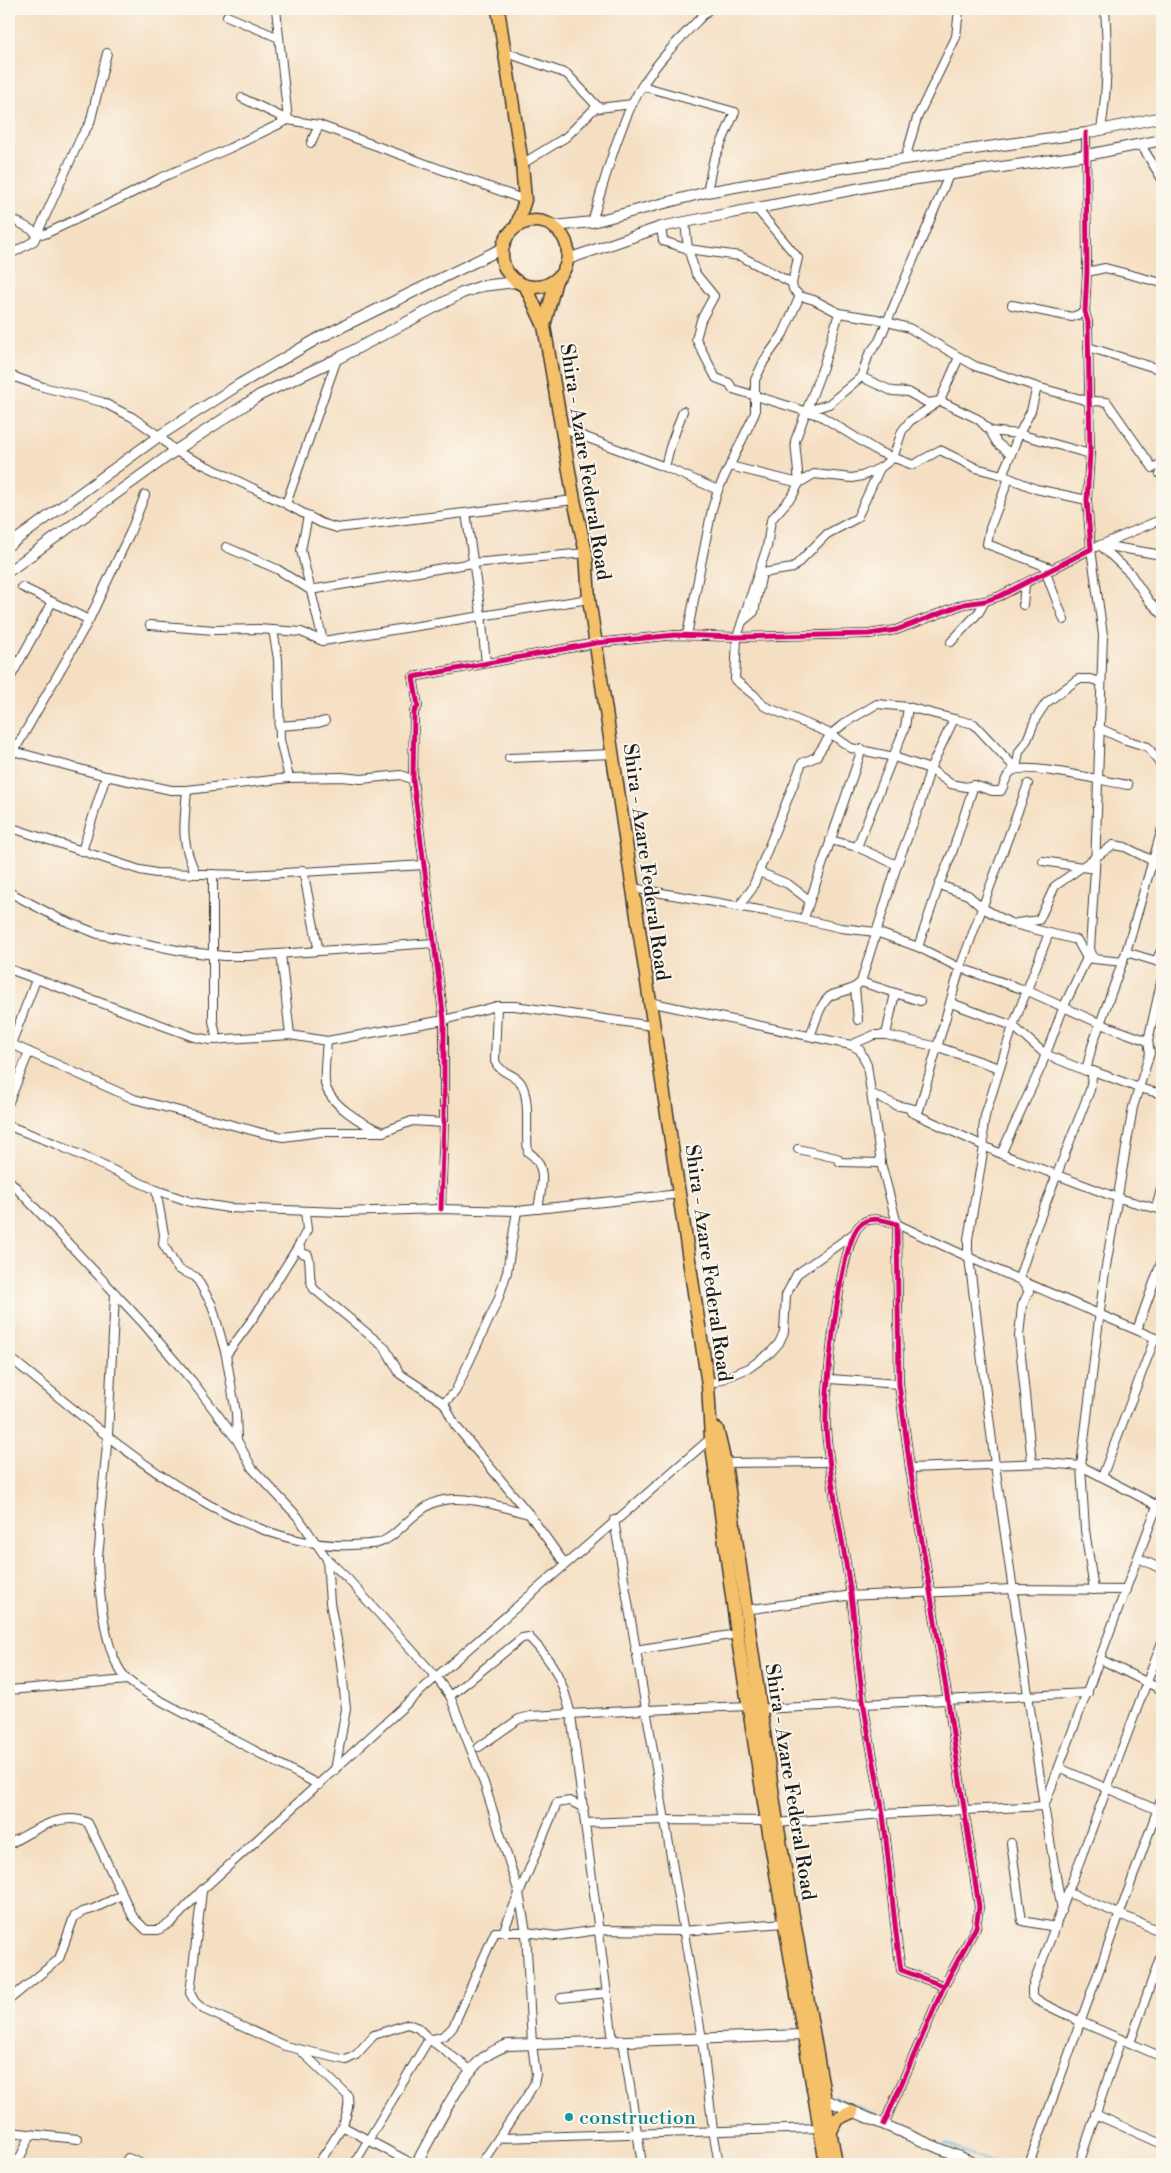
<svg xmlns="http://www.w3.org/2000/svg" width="1171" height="2173" font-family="'Libre Bodoni',serif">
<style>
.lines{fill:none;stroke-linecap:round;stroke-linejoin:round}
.stream{stroke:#5ebddc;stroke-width:2}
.minor-casing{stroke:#3d3935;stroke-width:10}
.tertiary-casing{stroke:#3d3935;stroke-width:12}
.primary-casing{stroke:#3d3935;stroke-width:15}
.minor{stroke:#fff;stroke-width:8}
.tertiary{stroke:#fff;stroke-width:10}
.primary{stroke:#f4c16a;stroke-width:12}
.cycleway-casing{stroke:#fbf7ec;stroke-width:8}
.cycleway{stroke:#d6006c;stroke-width:5}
.culture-dot{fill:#0f9aa8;stroke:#fbf7ec;stroke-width:2}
.labels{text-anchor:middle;stroke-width:4;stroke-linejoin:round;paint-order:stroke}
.street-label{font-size:20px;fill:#1c1c1c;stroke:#fbf7ec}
.culture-label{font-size:20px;fill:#0d838f;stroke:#fbf7ec;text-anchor:start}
</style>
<rect width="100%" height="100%" fill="#fbf7ec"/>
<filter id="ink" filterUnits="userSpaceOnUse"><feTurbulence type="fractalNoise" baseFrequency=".02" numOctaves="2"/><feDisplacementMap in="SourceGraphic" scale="10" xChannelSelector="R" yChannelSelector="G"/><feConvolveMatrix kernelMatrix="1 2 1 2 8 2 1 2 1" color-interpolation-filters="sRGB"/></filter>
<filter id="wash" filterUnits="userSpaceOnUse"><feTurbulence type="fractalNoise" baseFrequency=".0096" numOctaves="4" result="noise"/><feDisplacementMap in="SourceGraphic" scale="20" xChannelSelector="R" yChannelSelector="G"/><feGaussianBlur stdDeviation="1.12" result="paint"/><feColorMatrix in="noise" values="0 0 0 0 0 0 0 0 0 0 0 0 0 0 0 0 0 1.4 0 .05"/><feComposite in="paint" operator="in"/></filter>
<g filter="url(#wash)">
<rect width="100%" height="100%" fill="#f5dfc3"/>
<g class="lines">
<!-- stream -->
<g class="stream">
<path d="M834,2096L881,2117"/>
<path d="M945,2144L996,2164"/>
</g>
</g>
</g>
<g filter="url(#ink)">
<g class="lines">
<!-- minor casing -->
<g class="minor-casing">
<g id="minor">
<path d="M276,9L288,120"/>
<path d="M227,16L279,38"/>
<path d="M504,52L567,74L599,108L594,109L566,137L522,164"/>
<path d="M642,86L735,112L713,162L707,192"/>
<path d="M242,98L288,120L319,125L525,200"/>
<path d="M599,108L632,104"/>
<path d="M1101,129C1108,88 1108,50 1105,9"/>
<path d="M311,143L319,125"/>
<path d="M1141,145L1162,179"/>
<path d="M905,159L917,118L956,37L959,9"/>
<path d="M757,209L798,258L792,283L793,289L800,296L814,300L839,313L877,319L909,328L975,366L1037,387"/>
<path d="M9,217L37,233L45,234L130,194L158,179L230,148L288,120"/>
<path d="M592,222C604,182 620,121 642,86C660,57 686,33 709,9"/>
<path d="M685,222L688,249L696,274L714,296L701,320L696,339L716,378L729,383L733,389L821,416L879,452L913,465L940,450L976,468L1002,475L1036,489L1087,500"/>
<path d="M661,227L663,241L688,249L740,256L792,283"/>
<path d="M9,255L34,241L81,137L90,123L107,53"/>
<path d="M1087,272L1105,268L1162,283"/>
<path d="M1012,305L1072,317L1085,312"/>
<path d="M839,313L824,364L795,441L799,483L793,495L771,520L767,547L737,637L735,680L754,695L764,706L831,734L851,748L894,757L930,769L951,784L966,787L974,785L992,791H1001C1005,784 1005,776 1012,771C1027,762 1107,782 1128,785"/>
<path d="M1088,347L1162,370"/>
<path d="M9,375L43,387L102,402L132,417L159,436L175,451L286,504L321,523L337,528L574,500"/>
<path d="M861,377L869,354L879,341L949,175"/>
<path d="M1088,403L1095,401L1107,402L1153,468L1162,463"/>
<path d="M807,411L829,404L861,377L892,391L908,392L928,403L940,401L978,419L990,431L997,443L1011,454L1002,475"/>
<path d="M564,429L665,467L718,490"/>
<path d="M990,431L1019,434L1031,411L1037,387L1088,401"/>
<path d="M1011,454L1019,434L1090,454"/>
<path d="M730,466L799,483L814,474L852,478L862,476L880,468L893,458L902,431L910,421L940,401L959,357"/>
<path d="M665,467L670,447L683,411"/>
<path d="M1160,474L1162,470"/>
<path d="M1009,478L990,528L987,544L1053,569"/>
<path d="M286,504L337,359"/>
<path d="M466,513L481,614L486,663"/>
<path d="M308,516L301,550L323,641"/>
<path d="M1100,545L1130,573L1149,601L1162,614"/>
<path d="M1102,545L1162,555"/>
<path d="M226,547L277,569L310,590L473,563L586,553"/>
<path d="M1046,573L1064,620"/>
<path d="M22,587L89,620"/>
<path d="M1023,605L1025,584"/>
<path d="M743,621L754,612L762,573L793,568L827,534L857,518L880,468"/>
<path d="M150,625L214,630L258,629L301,632L323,641L589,599"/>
<path d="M273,630L278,659L280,740L289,778"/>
<path d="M687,635L712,509L718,490L755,413V380L764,361L783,334L800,296"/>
<path d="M951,642L979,612L985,601"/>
<path d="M9,680L52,602"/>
<path d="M954,719L974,724L1016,769"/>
<path d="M279,726L318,723L325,721"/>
<path d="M1099,728L1123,739L1148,747L1162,767"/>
<path d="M9,750L106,776L171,790H187L289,778L342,777L361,779L401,775L413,780"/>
<path d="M509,758L613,754"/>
<path d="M9,760L89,620L130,533L145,495"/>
<path d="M1016,769L1019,752L1027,740L1036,718L1046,703L1078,679H1090L1101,682"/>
<path d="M974,785L952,853L939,885L968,895L981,907L1010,923L1077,940L1087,958L1094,959"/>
<path d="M187,790C184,827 180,840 196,874"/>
<path d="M9,827L140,870L156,873L248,875L425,865"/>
<path d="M830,840L857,847L897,865"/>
<path d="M857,847L905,727L908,707"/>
<path d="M82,851L106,776"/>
<path d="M1043,861L1095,869"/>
<path d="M303,870L318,947L314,951"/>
<path d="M759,872L788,884L809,900"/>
<path d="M213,874V1021L217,1040"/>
<path d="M633,888L771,912L841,928L876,932L918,947L960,968L1028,991L1101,1024L1148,1041"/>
<path d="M9,892L58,918L98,934L182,951L224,956H248L434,943"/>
<path d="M739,906L752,889L802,763L816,757L831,734L846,722L877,704L908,707L954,719L930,769L920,805L897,865L861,982C852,991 843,991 832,995C820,1001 815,1025 810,1036"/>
<path d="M804,918L862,749"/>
<path d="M1017,923L1039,920L1055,886L1113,845L1125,847L1153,861"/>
<path d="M1049,933L1013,1026L985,1116L983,1130L984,1147L968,1239V1250L995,1465L1044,1806L1062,1911"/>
<path d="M918,947L939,885"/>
<path d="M1126,952L1162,963"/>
<path d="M281,954L290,1035"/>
<path d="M1156,961L1162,949"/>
<path d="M1123,962L1094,959L1090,949L1095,869L1103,635L1091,549L1162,519"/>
<path d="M9,969L194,1037L210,1040L290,1035L327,1041L444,1020L497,1006H515L653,1026"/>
<path d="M861,982L920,1001"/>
<path d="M855,988L858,1020"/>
<path d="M649,1002L851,1045L860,1050L867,1065L881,1163L897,1224C984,1266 1073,1303 1162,1341"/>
<path d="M951,1003L1013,1026L1045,1054L1086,1071H1093L1139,1088L1162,1094"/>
<path d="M497,1006L495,1061C500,1074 514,1073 521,1083C531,1100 525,1132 528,1152C549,1165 541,1189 538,1209"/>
<path d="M886,1035L895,993"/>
<path d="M327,1041C326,1054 324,1070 325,1083C328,1103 362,1124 379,1130"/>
<path d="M9,1043L134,1099L262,1133L283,1137L321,1132H383L412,1121L444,1123"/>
<path d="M11,1044L36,980"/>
<path d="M851,1045L874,1035H886L938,1047L999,1068"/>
<path d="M1086,1071L1092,1046L1126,952L1162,829"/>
<path d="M872,1094L898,1106"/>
<path d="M9,1102L29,1052"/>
<path d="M895,1105L919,1110L960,968L1028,784"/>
<path d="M911,1112L1001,1154L1118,1198L1162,1210"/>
<path d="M9,1126L56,1144L156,1190L191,1202L228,1208L341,1212L441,1209L517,1211L680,1194"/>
<path d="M798,1149L837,1158L840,1162L881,1163"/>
<path d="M1001,1154L1041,1067L1064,1006L1087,958"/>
<path d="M9,1180L142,1322L192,1381L236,1439"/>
<path d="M156,1190L164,1234L163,1244L178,1269L196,1277L212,1305L226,1355L236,1413L237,1440L252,1468L298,1517L327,1559L347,1578L436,1677L450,1696L484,1783L519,1893L526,1932L532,2044L536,2074L534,2084L527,2096L481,2164"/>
<path d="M1156,1208L1162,1186"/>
<path d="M441,1209L444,1123V1020L413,780L414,712L418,706L413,677L596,643L675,635L737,637L869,634L896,630L964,604L985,601L1000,596L1091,549L1087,500L1090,454L1088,322L1085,312L1087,272L1086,133"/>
<path d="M517,1211L507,1272L498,1300L455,1392L444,1403L455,1425L529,1514L565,1564"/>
<path d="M299,1245L302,1253L308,1255C312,1268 307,1278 314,1289L385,1348L400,1374L444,1403"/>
<path d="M115,1294L108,1435L99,1525C102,1537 98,1548 98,1559C99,1591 104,1658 128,1680C134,1686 143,1690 150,1695L319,1785"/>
<path d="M1137,1330L1162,1260"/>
<path d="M226,1355L254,1317L299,1245L307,1230L305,1211"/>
<path d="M9,1357C99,1428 229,1551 351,1545C359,1544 369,1545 378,1543C392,1539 403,1525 414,1516C420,1511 429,1504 436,1502C463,1493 502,1507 529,1514"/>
<path d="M830,1379L899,1384"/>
<path d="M708,1385L749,1368L771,1352L779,1343L784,1332L786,1295L797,1274L853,1234"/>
<path d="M725,1463L829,1462"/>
<path d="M1032,1463L1019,1336L1022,1306L1029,1291L1019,1278L1034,1233L1090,1090L1093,1071"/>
<path d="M910,1468L1046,1463L1081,1466L1158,1506"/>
<path d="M1102,1477L1155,1338"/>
<path d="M614,1520L702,2039L713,2130L719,2164"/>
<path d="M1138,1558L1162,1569"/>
<path d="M327,1559L330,1603L341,1662L346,1709L335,1770"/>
<path d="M1094,1590L1085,1530L1081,1466L1104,1278L1133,1107L1150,1053L1148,1041L1162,978"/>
<path d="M745,1610L846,1596L1013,1589L1126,1590"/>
<path d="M1162,1642L1032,1988V1995L1036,2000L1079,2021L1162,2057"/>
<path d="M635,1650L737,1634"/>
<path d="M1100,1659L1162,1690"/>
<path d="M9,1690L128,1680"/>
<path d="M450,1696L522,1638L529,1637C555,1664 562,1679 571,1715L613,2041"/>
<path d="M760,1709L1088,1693"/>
<path d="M479,1747L519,1719L531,1716L646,1710L749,1706"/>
<path d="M1059,1768L1160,1811"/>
<path d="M1045,1804L1162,1493"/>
<path d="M586,1823L664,1820L767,1821L777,1823L883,1814L1044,1806"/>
<path d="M1011,1843L1022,1921L1056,1927"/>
<path d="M9,1844C32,1832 61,1810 88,1823L133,1917L146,1930H158L172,1922L202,1890L436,1677L711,1438"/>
<path d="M202,1891L190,1993L195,2002L203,2009L285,2046L346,2060L356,2055L374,2035L408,2024L418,2028L429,2039L354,2164"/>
<path d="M1069,1893L1162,1932"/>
<path d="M503,1932L557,1803L570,1801L584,1808"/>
<path d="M561,1998L607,1993"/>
<path d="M9,2000L59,1959L74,1917L82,1912L93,1909L122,1895"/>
<path d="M623,2041L642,2164"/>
<path d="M1130,2043L1162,1952"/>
<path d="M300,2050L348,2096C352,2120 330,2145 318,2164"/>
<path d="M472,2071L429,2039C440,2039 447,2035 453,2027L495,1932H526L556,1936L598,1930L683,1931L784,1923"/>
<path d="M1095,2114L1162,2144"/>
<path d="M884,2124L944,1986L976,1927L979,1907L948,1701L910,1468L899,1384L897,1224C885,1220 869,1215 859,1226C839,1248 824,1395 826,1429C830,1485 843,1539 851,1595C856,1631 858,1669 864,1706C869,1742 878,1779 883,1815C890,1867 893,1919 901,1970L944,1986"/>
<path d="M342,2126L413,2164"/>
<path d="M9,2132L78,2139"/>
<path d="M499,2138L820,2128"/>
<path d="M17,2164L31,2134"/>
<path d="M124,2164L128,2158L142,2164"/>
<path d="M1029,2164L1162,1797"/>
<path d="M1079,2164L1121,2039"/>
</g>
</g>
<!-- tertiary casing -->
<g class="tertiary-casing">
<g id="tertiary">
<path d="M554,226L592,222L707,192L828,170L1086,133L1162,117"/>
<path d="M568,259L661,227L685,222L882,184L1087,155L1162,140"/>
<path d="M9,545L162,434L240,384L317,339L501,249"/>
<path d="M9,571L175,451L260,395L337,359L462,293L482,286L515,282"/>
<path d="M824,2099L976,2164"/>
<path d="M416,2164C432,2136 459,2078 483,2058C490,2052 498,2049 507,2045L804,2035"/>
</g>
</g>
<!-- primary casing -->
<g class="primary-casing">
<g id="primary">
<path d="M498,9L522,164L525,200L517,225"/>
<circle cx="535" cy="254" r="33"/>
<path d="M526,287L544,326L574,500L586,553L589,599L708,1385L711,1438L737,1634L767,1821L826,2164"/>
<path d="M544,326L556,280"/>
<path d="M717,1429L725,1463L777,1823L836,2164"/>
<path d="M830,2133L837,2119L852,2112"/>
</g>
</g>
<!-- minor -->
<use href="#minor" class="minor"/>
<!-- tertiary -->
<use href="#tertiary" class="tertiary"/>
<!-- primary -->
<use href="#primary" class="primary"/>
<!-- cycleway casing -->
<g class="cycleway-casing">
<g id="cycleway">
<path d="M441,1209L444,1123V1020L413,780L414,712L418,706L413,677L596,643L675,635L737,637L869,634L896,630L964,604L985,601L1000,596L1091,549L1087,500L1090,454L1088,322L1085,312L1087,272L1086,133"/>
<path d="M884,2124L944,1986L976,1927L979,1907L948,1701L910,1468L899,1384L897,1224C885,1220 869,1215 859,1226C839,1248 824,1395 826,1429C830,1485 843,1539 851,1595C856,1631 858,1669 864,1706C869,1742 878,1779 883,1815C890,1867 893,1919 901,1970L944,1986"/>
</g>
</g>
<!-- cycleway -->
<use href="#cycleway" class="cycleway"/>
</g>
</g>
<!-- markers -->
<circle class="culture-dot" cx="569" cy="2117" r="5"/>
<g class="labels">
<!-- street labels -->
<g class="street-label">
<text transform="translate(586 462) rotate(81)" y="7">Shira - Azare Federal Road</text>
<text transform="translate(647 862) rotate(82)" y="7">Shira - Azare Federal Road</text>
<text transform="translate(709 1263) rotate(82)" y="7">Shira - Azare Federal Road</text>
<text transform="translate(791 1782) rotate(81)" y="7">Shira - Azare Federal Road</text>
</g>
<!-- culture labels -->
<g class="culture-label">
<text x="579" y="2124">construction</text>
</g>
</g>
<!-- margin -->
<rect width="1171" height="2173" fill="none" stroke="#fbf7ec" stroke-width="30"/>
</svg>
